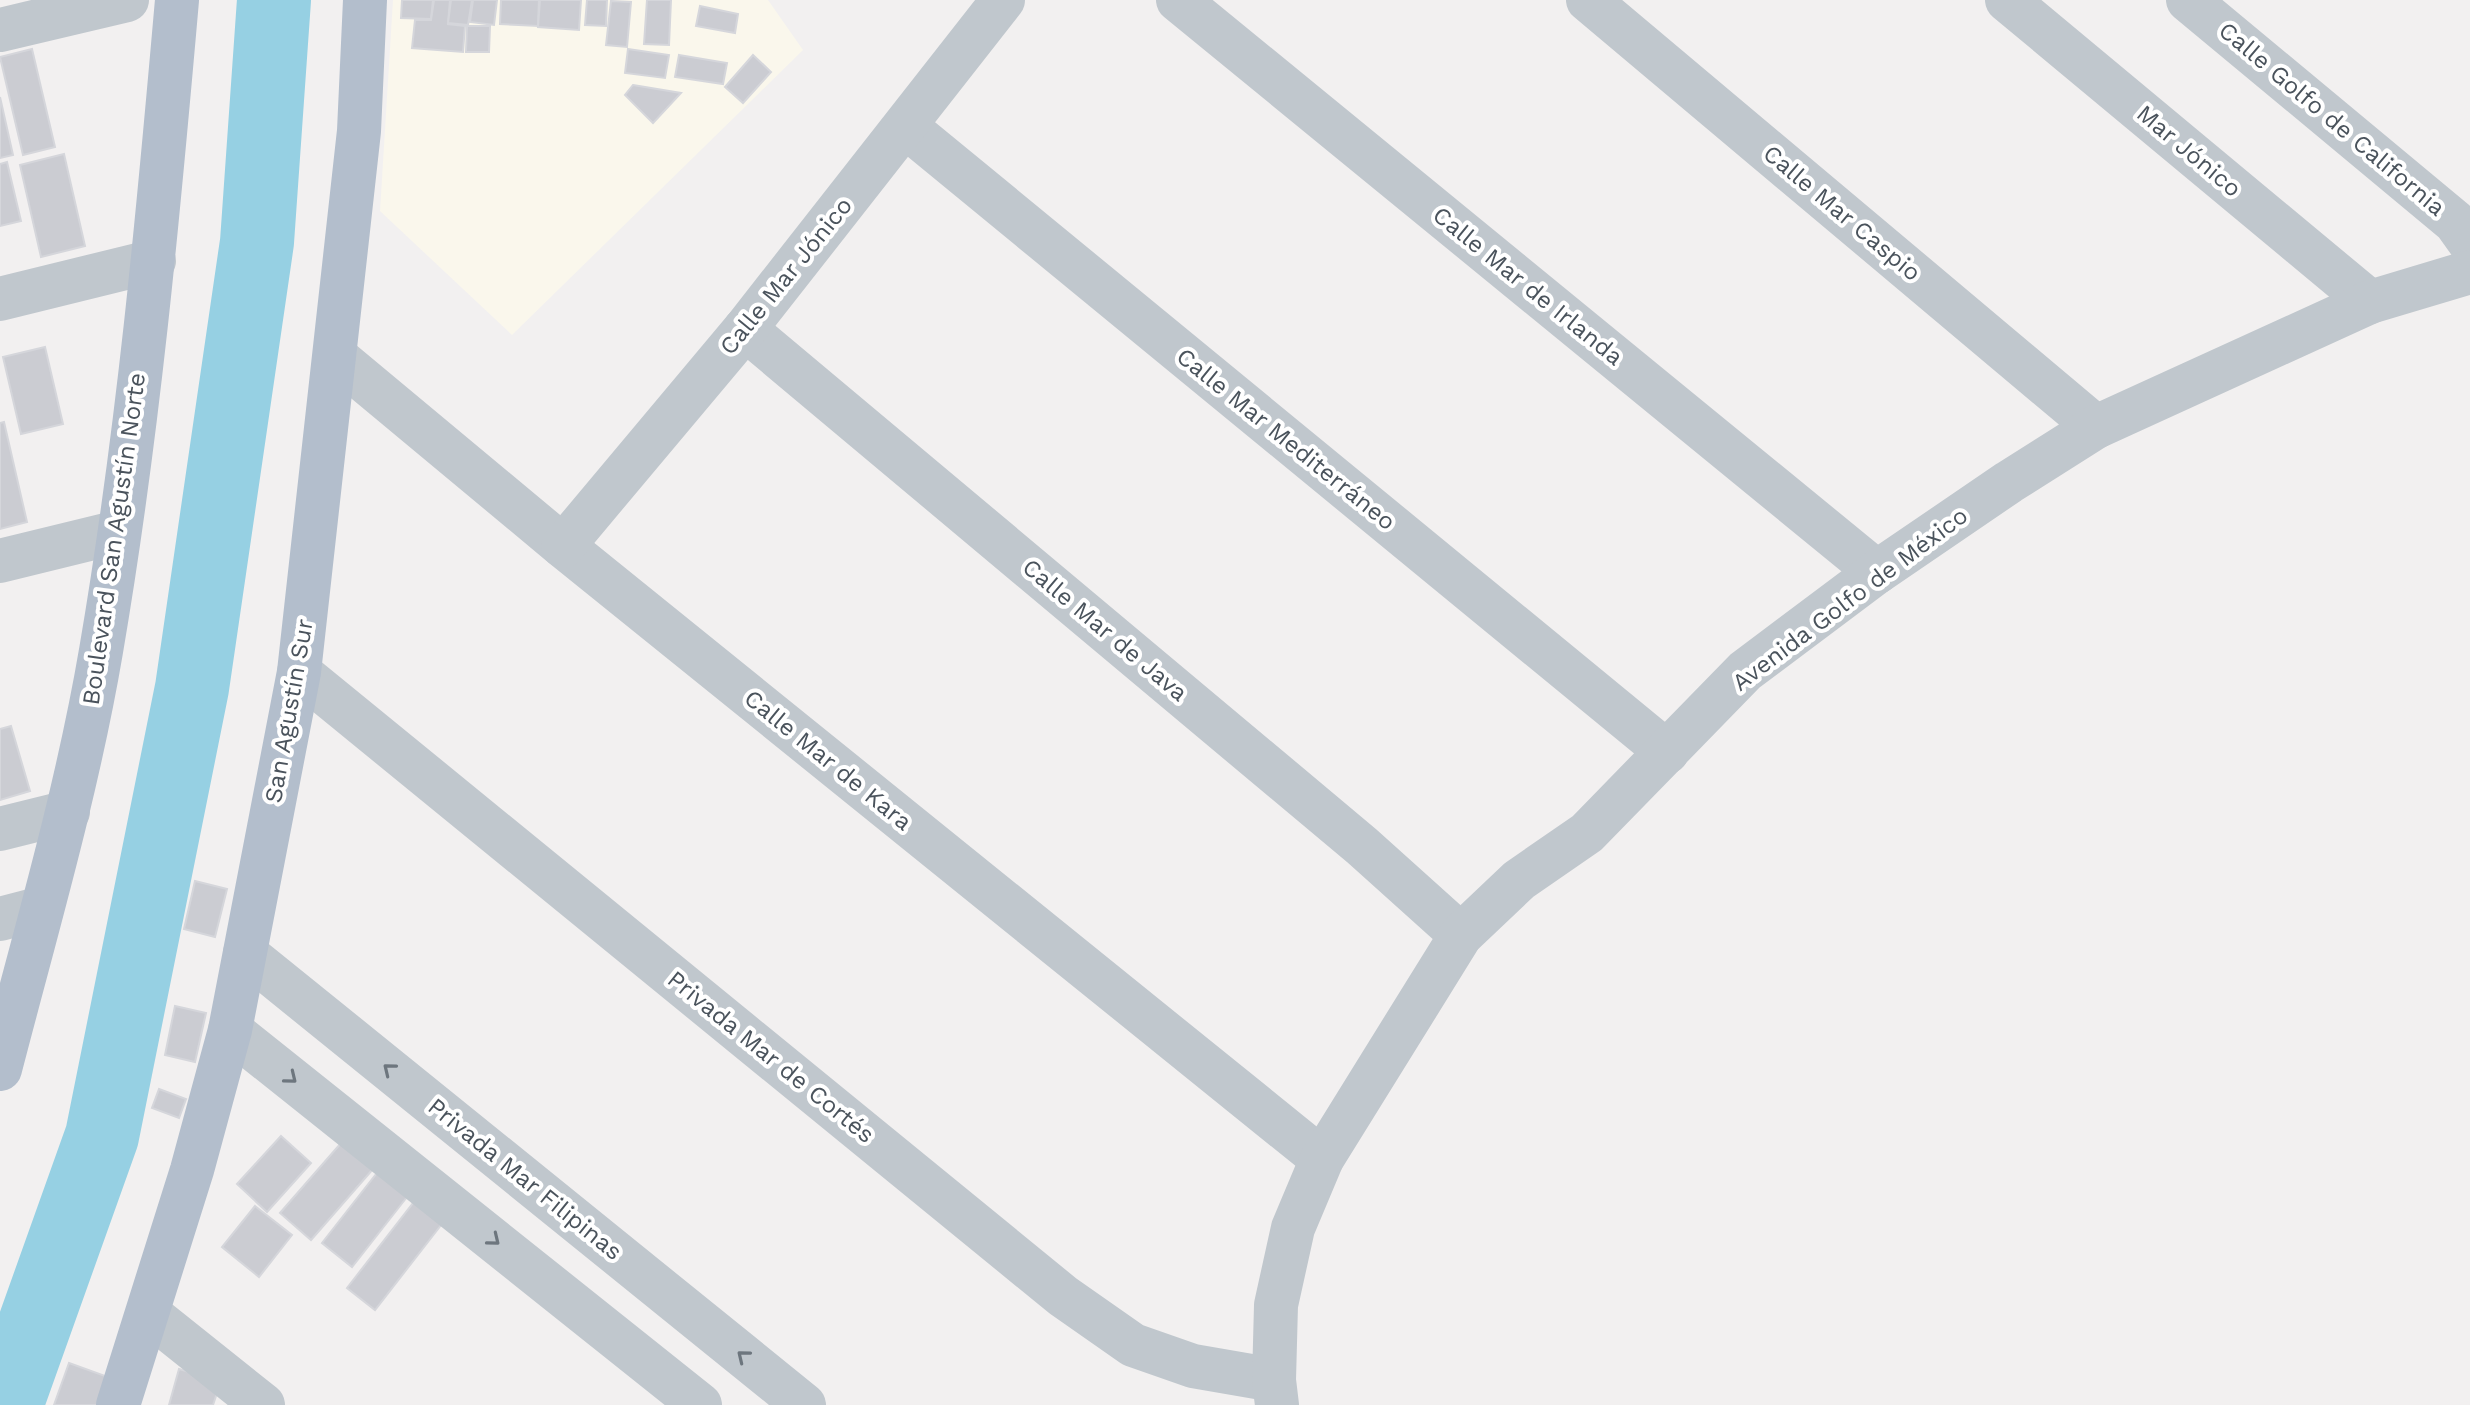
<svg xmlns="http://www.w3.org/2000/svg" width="2470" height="1405" font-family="'Work Sans',sans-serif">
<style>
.commercial{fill:#faf7ec}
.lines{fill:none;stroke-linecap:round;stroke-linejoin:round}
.river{stroke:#96d0e3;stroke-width:74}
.building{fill:#cbccd2;stroke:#d5d6db;stroke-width:2}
.minor{stroke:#c0c7cd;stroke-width:44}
.major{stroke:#b3becc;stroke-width:44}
.oneway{stroke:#6d767e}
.labels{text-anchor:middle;stroke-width:8;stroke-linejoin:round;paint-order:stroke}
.street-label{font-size:24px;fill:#4a535c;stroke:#fff}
</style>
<rect width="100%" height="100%" fill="#f2f0f0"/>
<!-- commercial -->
<path class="commercial" d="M393,0H768L803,50L512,335L380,211Z"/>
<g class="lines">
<!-- river -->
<path class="river" d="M6,1405L102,1136L192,688L257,242L274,0"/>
</g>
<!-- building -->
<g class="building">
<path d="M402,0H433L431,19L401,18Z"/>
<path d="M434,0H450L448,24L465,26L463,52L412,48L415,20H431Z"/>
<path d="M451,0H472L468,25L448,23Z"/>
<path d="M473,0H497L494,25L470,22Z"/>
<path d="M501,0H539L538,26L500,24Z"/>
<path d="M540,0H581L579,30L538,27Z"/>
<path d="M587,0H607L606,26L585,25Z"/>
<path d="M647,0H671L669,45L644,44Z"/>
<path d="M611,1L631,2L627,47L606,45Z"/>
<path d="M700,6L738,14L735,33L696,26Z"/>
<path d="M467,26H490L489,52H466Z"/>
<path d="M32,49L55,147L23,155L0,57Z"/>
<path d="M628,49L669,55L665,78L625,73Z"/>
<path d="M679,55L727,63L723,84L675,77Z"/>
<path d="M753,55L771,72L743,103L725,87Z"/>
<path d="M633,85L681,93L653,123L625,95Z"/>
<path d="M0,97L13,155L0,158Z"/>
<path d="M64,154L85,246L41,257L20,165Z"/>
<path d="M7,162L21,221L0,226V164Z"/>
<path d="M45,347L63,424L21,434L3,357Z"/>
<path d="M4,422L27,522L0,529V423Z"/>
<path d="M11,726L30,791L0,800V729Z"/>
<path d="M195,881L227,889L215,937L184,929Z"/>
<path d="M175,1006L206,1013L195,1062L165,1055Z"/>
<path d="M159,1089L186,1099L179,1118L152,1108Z"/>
<path d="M281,1136L311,1163L267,1212L237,1184Z"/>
<path d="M342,1142L373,1169L311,1240L280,1213Z"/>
<path d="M377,1173L407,1197L352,1267L322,1243Z"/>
<path d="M417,1198L445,1220L375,1310L347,1288Z"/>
<path d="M255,1206L292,1235L259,1277L222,1247Z"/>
<path d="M69,1363L108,1377L98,1405H54Z"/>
<path d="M179,1369L221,1381L213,1405H169Z"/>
</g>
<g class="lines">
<!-- minor -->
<g class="minor">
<path d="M1178,0L1877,572"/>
<path d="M1588,0L2096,427"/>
<path d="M2007,0L2370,302"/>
<path d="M2188,0L2455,222L2470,243"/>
<path d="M0,30L127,0"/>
<path d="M905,126L1667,752"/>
<path d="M0,299L154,261"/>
<path d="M745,329L1362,846L1461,935"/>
<path d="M336,357L563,546L1322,1159"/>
<path d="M563,546L745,329L1003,0"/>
<path d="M0,561L118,532"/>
<path d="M299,672L1063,1296L1133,1345L1193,1366L1274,1380"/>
<path d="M0,829L68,812"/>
<path d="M0,919L42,908"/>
<path d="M245,953L804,1405"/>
<path d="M230,1030L700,1405"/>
<path d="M149,1314L263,1405"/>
<path d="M1277,1405L1274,1380L1276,1305L1293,1228L1322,1159L1461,935L1519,880L1587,833L1745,671L1877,572L2009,482L2096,427L2370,302L2470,272"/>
</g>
<!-- major -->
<g class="major">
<path d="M0,1069C36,930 77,792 101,651C138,435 158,217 177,0"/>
<path d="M118,1405L192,1170L230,1030L299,672L359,131L365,0"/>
</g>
</g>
<!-- one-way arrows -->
<defs><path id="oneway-chevron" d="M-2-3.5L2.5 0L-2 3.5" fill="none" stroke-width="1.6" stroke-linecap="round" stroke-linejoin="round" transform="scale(2)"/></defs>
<g class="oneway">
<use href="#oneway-chevron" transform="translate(389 1069) rotate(-141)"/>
<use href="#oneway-chevron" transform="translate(291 1078) rotate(39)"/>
<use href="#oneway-chevron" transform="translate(494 1240) rotate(39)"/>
<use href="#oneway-chevron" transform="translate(743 1356) rotate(-141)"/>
</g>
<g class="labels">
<!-- street labels -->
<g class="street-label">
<text transform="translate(2332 119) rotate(40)" y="8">Calle Golfo de California</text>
<text transform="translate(2189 151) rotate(40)" y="8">Mar Jónico</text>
<text transform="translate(1842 213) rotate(40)" y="8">Calle Mar Caspio</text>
<text transform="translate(786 276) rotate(-51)" y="8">Calle Mar Jónico</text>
<text transform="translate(1528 286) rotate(39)" y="8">Calle Mar de Irlanda</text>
<text transform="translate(1286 439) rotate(39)" y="8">Calle Mar Mediterráneo</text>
<text transform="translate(114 539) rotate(-82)" y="8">Boulevard San Agustín Norte</text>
<text transform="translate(1850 599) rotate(-37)" y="8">Avenida Golfo de México</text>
<text transform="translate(1105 630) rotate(40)" y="8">Calle Mar de Java</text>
<text transform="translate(289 711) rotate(-80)" y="8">San Agustín Sur</text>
<text transform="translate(828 760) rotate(39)" y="8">Calle Mar de Kara</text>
<text transform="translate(771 1057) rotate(39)" y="8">Privada Mar de Cortés</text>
<text transform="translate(525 1179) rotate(39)" y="8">Privada Mar Filipinas</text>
</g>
</g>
</svg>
